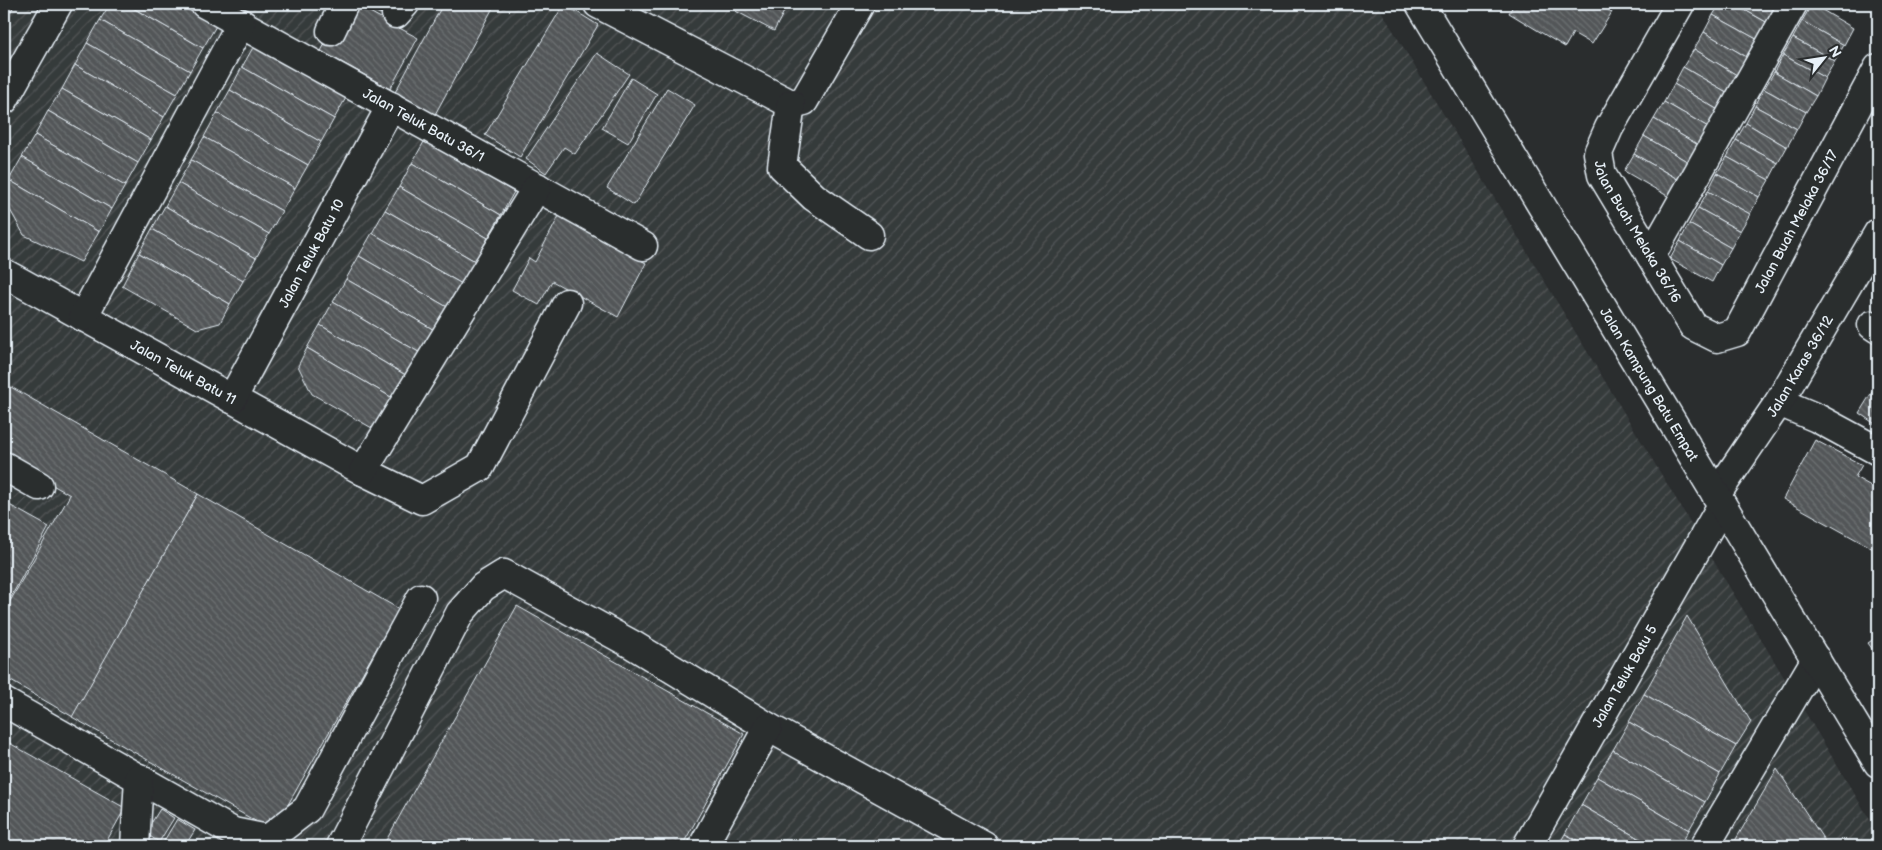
<svg xmlns="http://www.w3.org/2000/svg" width="1882" height="850" font-family="'Balsamiq Sans',sans-serif">
<style>
.industrial{fill:url(#industrial-furrows)}
.building{fill:url(#building-back-hatch);stroke:#e8f1f8}
.lines{fill:none;stroke-linecap:round;stroke-linejoin:round}
.minor-casing{stroke:#e8f1f8;stroke-width:31}
.major-casing{stroke:#e8f1f8;stroke-width:31}
.minor{stroke:#2a2d2e;stroke-width:28}
.major{stroke:#2a2d2e;stroke-width:28}
.labels{text-anchor:middle;stroke-width:5;stroke-linejoin:round;paint-order:stroke}
.street-label{font-size:14px;fill:#e8f1f8;stroke:#2a2d2e}
</style>
<defs>
<pattern id="industrial-furrows" width="10" height="10" patternUnits="userSpaceOnUse" patternTransform="scale(1.25)"><rect width="10" height="10" fill="#363a3b"/><path d="M-1 1l2-2M0 10L10 0M9 11l2-2" fill="none" stroke="#535758"/></pattern>
<pattern id="building-back-hatch" width="6" height="6" patternUnits="userSpaceOnUse" patternTransform="scale(1.25)"><rect width="6" height="6" fill="#535759"/><path d="M-1 5l2 2M0 0l6 6M5-1l2 2" fill="none" stroke="#6c7072"/></pattern>
</defs>
<rect width="100%" height="100%" fill="#2a2d2e"/>
<filter id="ink" filterUnits="userSpaceOnUse"><feTurbulence type="fractalNoise" baseFrequency=".02" numOctaves="2"/><feDisplacementMap in="SourceGraphic" scale="10" xChannelSelector="R" yChannelSelector="G"/><feConvolveMatrix kernelMatrix="1 2 1 2 8 2 1 2 1" color-interpolation-filters="sRGB"/></filter>
<g filter="url(#ink)">
<!-- industrial -->
<path class="industrial" d="M4,4H1377L1878,833V846H4Z"/>
<!-- building -->
<g class="building">
<path d="M4,4H15L6,20L4,18Z"/>
<path d="M110,4H126L203,48L190,71L100,20Z"/>
<path d="M126,4H178L216,26L203,48Z"/>
<path d="M347,4H355L418,38L390,89L321,51Z"/>
<path d="M360,4H386L380,14Z"/>
<path d="M443,4H495L433,118L393,96Z"/>
<path d="M564,4L598,25L520,157L485,135Z"/>
<path d="M722,4H788L774,31Z"/>
<path d="M1514,4H1599L1612,12L1592,44L1573,33L1565,47L1509,13Z"/>
<path d="M1720,4H1734L1770,24L1760,41L1713,15Z"/>
<path d="M1734,4H1774L1779,7L1770,24Z"/>
<path d="M1812,4L1853,28L1844,45L1802,21Z"/>
<path d="M1713,15L1760,41L1750,59L1704,32Z"/>
<path d="M100,20L190,71L177,94L87,43Z"/>
<path d="M1802,21L1844,45L1835,61L1793,38Z"/>
<path d="M1704,32L1750,59L1740,77L1694,49Z"/>
<path d="M1793,38L1835,61L1825,78L1783,55Z"/>
<path d="M87,43L177,94L164,117L75,65Z"/>
<path d="M255,44L347,96L334,119L242,67Z"/>
<path d="M1694,49L1740,77L1730,94L1683,67Z"/>
<path d="M597,53L629,74L575,154L564,147L546,173L526,159Z"/>
<path d="M1783,55L1825,78L1816,96L1774,72Z"/>
<path d="M75,65L164,117L151,140L62,89Z"/>
<path d="M242,67L334,119L321,142L230,90Z"/>
<path d="M1683,67L1730,94L1720,111L1674,84Z"/>
<path d="M1774,72L1816,96L1806,112L1764,89Z"/>
<path d="M631,78L657,94L628,143L602,128Z"/>
<path d="M1674,84L1720,111L1710,128L1664,102Z"/>
<path d="M667,88L695,105L634,205L607,188Z"/>
<path d="M62,89L151,140L138,163L48,111Z"/>
<path d="M1764,89L1806,112L1797,129L1755,106Z"/>
<path d="M230,90L321,142L308,165L217,113Z"/>
<path d="M1664,102L1710,128L1700,146L1654,119Z"/>
<path d="M1755,106L1797,129L1787,147L1746,123Z"/>
<path d="M48,111L138,163L125,186L35,135Z"/>
<path d="M217,113L308,165L295,188L204,137Z"/>
<path d="M1654,119L1700,146L1690,163L1644,136Z"/>
<path d="M1746,123L1787,147L1778,163L1736,140Z"/>
<path d="M35,135L125,186L112,209L22,157Z"/>
<path d="M1644,136L1690,163L1681,181L1634,154Z"/>
<path d="M204,137L295,188L282,211L191,160Z"/>
<path d="M425,140L514,192L501,215L412,163Z"/>
<path d="M1736,140L1778,163L1769,180L1727,157Z"/>
<path d="M1634,154L1681,181L1671,198L1624,171Z"/>
<path d="M22,157L112,209L99,232L9,180Z"/>
<path d="M1727,157L1769,180L1759,197L1717,173Z"/>
<path d="M191,160L282,211L269,234L178,183Z"/>
<path d="M412,163L501,215L488,238L399,187Z"/>
<path d="M1717,173L1759,197L1750,214L1708,191Z"/>
<path d="M9,180L99,232L81,262L24,235L4,199V191Z"/>
<path d="M178,183L269,234L256,258L165,206Z"/>
<path d="M399,187L488,238L475,261L385,210Z"/>
<path d="M1708,191L1750,214L1740,231L1698,208Z"/>
<path d="M165,206L256,258L243,281L152,229Z"/>
<path d="M1698,208L1740,231L1731,248L1689,224Z"/>
<path d="M385,210L475,261L462,284L372,233Z"/>
<path d="M559,216L646,263L618,317L552,281L539,305L512,290L529,258L535,262Z"/>
<path d="M1689,224L1731,248L1721,265L1680,241Z"/>
<path d="M152,229L243,281L230,304L139,253Z"/>
<path d="M372,233L462,284L449,308L359,256Z"/>
<path d="M1680,241L1721,265L1712,282L1670,259Z"/>
<path d="M139,253L230,304L220,323L197,329L122,286Z"/>
<path d="M359,256L449,308L436,331L346,279Z"/>
<path d="M346,279L436,331L422,354L333,302Z"/>
<path d="M333,302L422,354L409,377L320,325Z"/>
<path d="M320,325L409,377L396,400L307,348Z"/>
<path d="M307,348L396,400L379,432L312,394L298,366Z"/>
<path d="M4,383L198,494L73,717L4,677V612L70,495L4,457Z"/>
<path d="M1872,392L1878,396V426L1859,413Z"/>
<path d="M1815,440L1862,465L1855,477L1878,490V545L1875,550L1783,499Z"/>
<path d="M198,494L399,609L273,831L72,717Z"/>
<path d="M4,502L49,527L4,610Z"/>
<path d="M517,606L744,734L682,846H383Z"/>
<path d="M1687,616L1751,722L1736,746L1644,694Z"/>
<path d="M1878,636V657L1868,643Z"/>
<path d="M1644,694L1736,746L1720,774L1629,722Z"/>
<path d="M1629,722L1720,774L1705,802L1613,750Z"/>
<path d="M4,740L125,808L104,846H4Z"/>
<path d="M1613,750L1705,802L1689,830L1597,777Z"/>
<path d="M1777,769L1828,846H1732Z"/>
<path d="M1597,777L1689,830L1680,846H1652L1581,805Z"/>
<path d="M1581,805L1652,846H1588L1565,834Z"/>
<path d="M160,809L174,818L159,842L145,833Z"/>
<path d="M177,819L195,830L185,846H161Z"/>
<path d="M1565,834L1588,846H1558Z"/>
</g>
<g class="lines">
<!-- minor casing -->
<g class="minor-casing">
<g id="minor">
<path id="s1" d="M205,4L643,246"/>
<path d="M598,4L791,104L804,101L860,4"/>
<path id="s2" d="M1680,4L1609,128L1598,153L1602,175L1693,326L1717,338L1737,332L1878,68"/>
<path d="M396,14L405,4"/>
<path d="M331,31L344,4"/>
<path d="M4,100L58,4"/>
<path d="M791,104L782,166L814,197L869,235"/>
<path d="M1651,256L1793,4"/>
<path id="s3" d="M4,273L363,471L422,500L480,467L567,303"/>
<path d="M83,317L241,23"/>
<path d="M1872,325L1878,329"/>
<path id="s4" d="M232,399L391,106"/>
<path d="M1779,402L1817,418L1878,451"/>
<path d="M4,466L39,486"/>
<path d="M363,471L537,187"/>
<path id="s5" d="M1716,495L1779,402L1878,233"/>
<path d="M4,702L233,832L268,839L307,809L421,598"/>
<path d="M135,846L139,778"/>
<path d="M340,846L460,613L483,587L504,574L633,645L768,727L984,846"/>
<path d="M703,846L768,727"/>
<path id="s6" d="M1527,846L1722,505"/>
<path d="M1705,846L1816,659"/>
</g>
</g>
<!-- major casing -->
<g class="major-casing">
<g id="major">
<path id="s7" d="M1420,4L1878,763"/>
</g>
</g>
<!-- minor -->
<use href="#minor" class="minor"/>
<!-- major -->
<use href="#major" class="major"/>
</g>
</g>
<g class="labels">
<!-- street labels -->
<g class="street-label">
<text dy="5" stroke="none"><textPath href="#s1" startOffset="250">Jalan Teluk Batu 36/1</textPath></text>
<text dy="5" stroke="none"><textPath href="#s2" startOffset="542">Jalan Buah Melaka 36/17</textPath></text>
<text dy="5" stroke="none"><textPath href="#s2" startOffset="259">Jalan Buah Melaka 36/16</textPath></text>
<text dy="5" stroke="none"><textPath href="#s4" startOffset="166">Jalan Teluk Batu 10</textPath></text>
<text dy="5" stroke="none"><textPath href="#s5" startOffset="154">Jalan Karas 36/12</textPath></text>
<text dy="5" stroke="none"><textPath href="#s3" startOffset="205">Jalan Teluk Batu 11</textPath></text>
<text dy="5" stroke="none"><textPath href="#s7" startOffset="444">Jalan Kampung Batu Empat</textPath></text>
<text dy="5" stroke="none"><textPath href="#s6" startOffset="196">Jalan Teluk Batu 5</textPath></text>
</g>
</g>
<!-- margin -->
<rect width="1882" height="850" fill="none" stroke="#2a2d2e" stroke-width="20"/>
<rect x="10" y="10" width="1862" height="830" fill="none" stroke="#e8f1f8" stroke-width="2" filter="url(#ink)"/>
<!-- north arrow -->
<g transform="translate(1824 58) rotate(60)" stroke="#2a2d2e" stroke-width="4" paint-order="stroke">
<path d="M0-4L9 19L0 12L-9 19Z" fill="#e8f1f8"/>
<text y="-8" font-size="14" font-weight="bold" text-anchor="middle" fill="#e8f1f8">N</text>
</g>
</svg>
